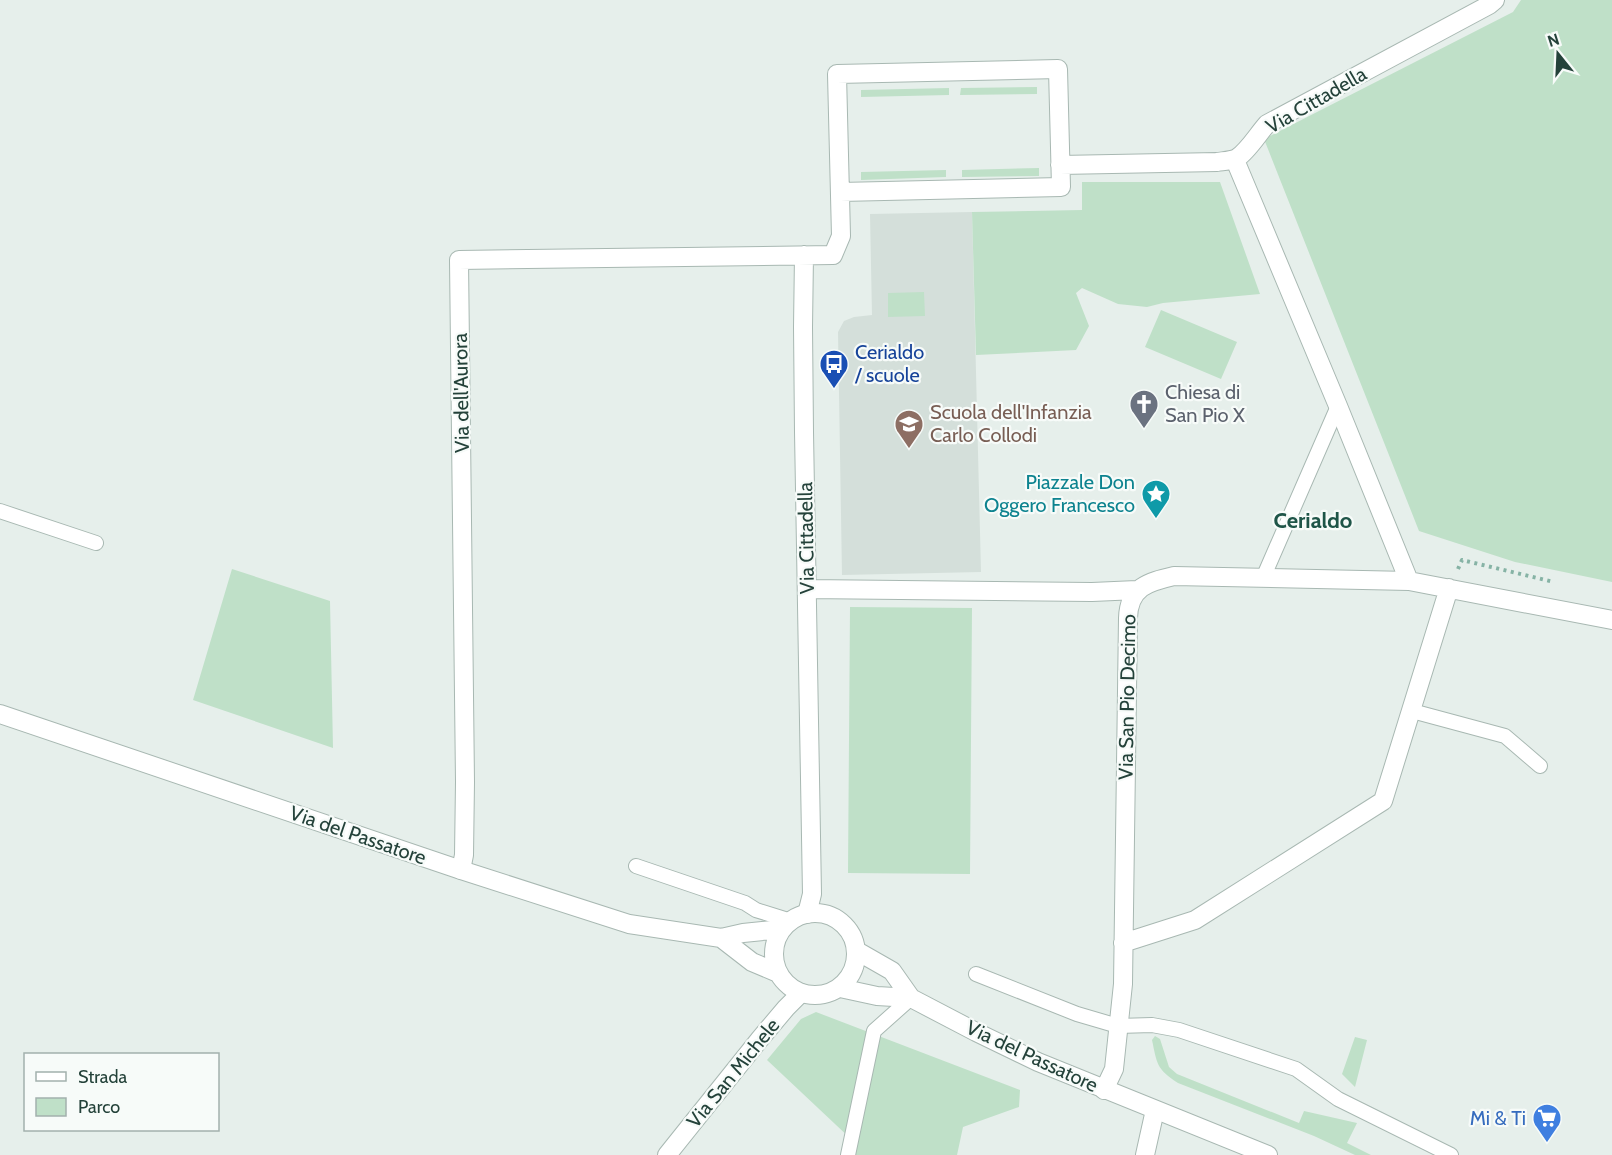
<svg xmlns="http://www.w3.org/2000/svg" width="1612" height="1155" font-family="Cabin,sans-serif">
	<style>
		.built { fill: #d4dfda }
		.green { fill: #bfe0c8 }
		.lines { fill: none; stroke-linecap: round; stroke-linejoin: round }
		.service-casing { stroke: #a8b8b2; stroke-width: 16 }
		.minor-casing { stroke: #a8b8b2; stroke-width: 20 }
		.tertiary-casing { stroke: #a8b8b2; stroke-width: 20 }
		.path { stroke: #86b3a5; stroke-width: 4; stroke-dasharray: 3 4.5; stroke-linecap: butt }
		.service { stroke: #fff; stroke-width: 14 }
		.minor { stroke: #fff; stroke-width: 18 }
		.tertiary { stroke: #fff; stroke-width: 18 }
		.labels { text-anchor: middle; stroke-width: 4.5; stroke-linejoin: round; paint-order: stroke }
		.street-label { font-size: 20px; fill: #24423a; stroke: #f7fbf9 }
		.transit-label { font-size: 20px; fill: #164399; stroke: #f7fbf9; text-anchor: start }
		.worship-label { font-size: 20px; fill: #5b616d; stroke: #f7fbf9; text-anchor: start }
		.education-label { font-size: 20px; fill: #785e54; stroke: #f7fbf9; text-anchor: start }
		.culture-label { font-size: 20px; fill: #0d838f; stroke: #f7fbf9; text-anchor: end }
		.shop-label { font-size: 20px; fill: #366cbe; stroke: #f7fbf9; text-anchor: end }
		.quarter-label { font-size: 22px; font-weight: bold; fill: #1f5548; stroke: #f7fbf9 }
	</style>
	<rect width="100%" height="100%" fill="#e6efeb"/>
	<path class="built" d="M972,212L981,572L842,575L838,332L844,321L854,317L872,315L870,214Z"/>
	<path class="green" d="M1521,0H1612V582L1515,562L1419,531L1264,139L1513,12Z
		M1037,87V94L960,95L961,88Z
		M949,88V95L861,97V90Z
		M1039,168V176L962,177V170Z
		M946,170V177L861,180V172Z
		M1082,182H1220L1260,294L1163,303L1147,307L1118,304L1082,288L1076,293L1089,326L1076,350L976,355L972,212L1082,210Z
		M924,292L925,316L888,317V293Z
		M1161,310L1237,342L1221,379L1145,347Z
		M232,569L330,601L333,748L193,700Z
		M850,607L972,608L970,874L848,873Z
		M816,1012L1020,1090L1019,1107L963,1127L957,1155H850L852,1140L767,1060L801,1019Z
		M1155,1036L1160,1039L1169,1067L1177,1074L1299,1123L1304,1111L1357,1123L1347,1143L1371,1155H1355L1314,1136L1178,1083C1156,1069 1157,1063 1152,1040Z
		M1355,1037L1367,1040L1355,1087L1342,1074Z"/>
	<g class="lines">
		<g class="service-casing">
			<path id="service" d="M0,511L96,543
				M1263,578L1338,406
				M1412,711L1505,736L1540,766
				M636,866L745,903L756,910L791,921
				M976,974L1077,1014L1118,1026L1152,1025L1179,1030L1296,1069L1338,1099L1451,1155
				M848,1155L874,1031L911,998"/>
		</g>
		<g class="minor-casing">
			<path id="minor" d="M1235,160L1338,406L1409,581
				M1060,165L1217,162C1223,161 1231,161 1237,158C1248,151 1258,134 1267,124L1489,5L1495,0
				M804,255L803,327L804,432L812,894L807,914
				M807,589L1092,592L1137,590
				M461,870L464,855L465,782L459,260L833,255L841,236L837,74L1058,69L1061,187L840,192
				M1123,943L1195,920L1383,801L1449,588
				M1104,1090L1114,1069L1123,984L1128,618C1129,587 1148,582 1174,576L1409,581L1612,620
				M667,1155L759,1040L786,1008L801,993
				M1145,1155L1155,1110"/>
		</g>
		<g class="tertiary-casing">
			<path id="tertiary" d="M0,714L461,870L629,924L721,938L743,933L782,929
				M774 954a41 41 0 1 1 82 0a41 41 0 1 1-82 0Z
				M721,938L752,962L778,973
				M857,951L892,971L911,998
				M840,988L877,996L911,998L976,1032L1038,1062L1268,1155"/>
		</g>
		<path class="path" d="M1458,569L1462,560L1554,582"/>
		<use href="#service" class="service"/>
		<use href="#minor" class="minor"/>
		<use href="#tertiary" class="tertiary"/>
	</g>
	<defs>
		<g id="bus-pin" transform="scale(1.5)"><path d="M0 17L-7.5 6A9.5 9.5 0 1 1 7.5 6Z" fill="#1a4fb4" stroke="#f7fbf9"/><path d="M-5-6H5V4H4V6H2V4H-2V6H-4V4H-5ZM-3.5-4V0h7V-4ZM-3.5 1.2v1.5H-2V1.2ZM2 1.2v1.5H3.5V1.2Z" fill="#fff"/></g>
		<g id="church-pin" transform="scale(1.5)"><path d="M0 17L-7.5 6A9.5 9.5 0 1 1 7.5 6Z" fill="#6b7280" stroke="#f7fbf9"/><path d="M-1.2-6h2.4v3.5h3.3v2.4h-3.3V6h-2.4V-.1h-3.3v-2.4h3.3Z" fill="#fff"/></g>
		<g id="school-pin" transform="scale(1.5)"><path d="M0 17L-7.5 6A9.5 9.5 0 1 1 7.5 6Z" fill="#8d6e63" stroke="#f7fbf9"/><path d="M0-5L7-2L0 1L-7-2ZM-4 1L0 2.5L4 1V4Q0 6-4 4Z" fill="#fff"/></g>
		<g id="sight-pin" transform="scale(1.5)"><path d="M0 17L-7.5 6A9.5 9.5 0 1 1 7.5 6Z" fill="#0f9aa8" stroke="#f7fbf9"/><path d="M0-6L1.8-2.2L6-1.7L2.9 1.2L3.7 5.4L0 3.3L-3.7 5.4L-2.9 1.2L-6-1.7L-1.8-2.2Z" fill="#fff"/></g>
		<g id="supermarket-pin" transform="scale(1.5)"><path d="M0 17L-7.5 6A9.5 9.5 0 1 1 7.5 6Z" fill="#3f7fe0" stroke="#f7fbf9"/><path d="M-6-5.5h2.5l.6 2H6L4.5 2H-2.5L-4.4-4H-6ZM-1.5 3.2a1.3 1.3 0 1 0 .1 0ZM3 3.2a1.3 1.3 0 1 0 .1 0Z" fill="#fff"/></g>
	</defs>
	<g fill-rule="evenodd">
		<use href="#bus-pin" x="834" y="364"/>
		<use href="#church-pin" x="1144" y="404"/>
		<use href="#school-pin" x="909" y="424"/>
		<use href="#sight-pin" x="1156" y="494"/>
		<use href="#supermarket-pin" x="1547" y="1118"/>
	</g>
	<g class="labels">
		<g class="street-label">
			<text transform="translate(1316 100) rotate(-30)" y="7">Via Cittadella</text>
			<text transform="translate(461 393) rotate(-91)" y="7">Via dell'Aurora</text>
			<text transform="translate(806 538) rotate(-91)" y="7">Via Cittadella</text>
			<text transform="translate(1127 697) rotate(-89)" y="7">Via San Pio Decimo</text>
			<text transform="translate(358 835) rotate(19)" y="7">Via del Passatore</text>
			<text transform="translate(1032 1056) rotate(25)" y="7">Via del Passatore</text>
			<text transform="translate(733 1073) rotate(-51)" y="7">Via San Michele</text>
		</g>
		<g class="transit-label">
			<text x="855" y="359">Cerialdo<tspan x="855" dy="23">/ scuole</tspan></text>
		</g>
		<g class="worship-label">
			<text x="1165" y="399">Chiesa di<tspan x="1165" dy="23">San Pio X</tspan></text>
		</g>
		<g class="education-label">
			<text x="930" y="419">Scuola dell'Infanzia<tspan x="930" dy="23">Carlo Collodi</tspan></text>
		</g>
		<g class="culture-label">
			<text x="1135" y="489">Piazzale Don<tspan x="1135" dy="23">Oggero Francesco</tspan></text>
		</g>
		<g class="shop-label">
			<text x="1526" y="1125">Mi &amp; Ti</text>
		</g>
		<g class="quarter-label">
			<text x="1313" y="528">Cerialdo</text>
		</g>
	</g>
	<rect x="24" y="1053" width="195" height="78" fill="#f7fbf9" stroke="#a3b1ad" stroke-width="1.5"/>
	<rect x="36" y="1072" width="30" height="9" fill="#ffffff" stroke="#a3b1ad" stroke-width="1.5"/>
	<text x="78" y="1083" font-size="18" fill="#24423a">Strada</text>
	<rect x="36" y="1098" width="30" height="18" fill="#bfe0c8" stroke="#a3b1ad" stroke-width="1.5"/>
	<text x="78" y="1113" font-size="18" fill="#24423a">Parco</text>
	<g transform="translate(1558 54) rotate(342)" stroke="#f7fbf9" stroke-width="4.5" paint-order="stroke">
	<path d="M0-4.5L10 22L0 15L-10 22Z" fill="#24423a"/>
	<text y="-9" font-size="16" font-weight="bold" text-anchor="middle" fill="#24423a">N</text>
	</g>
</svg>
